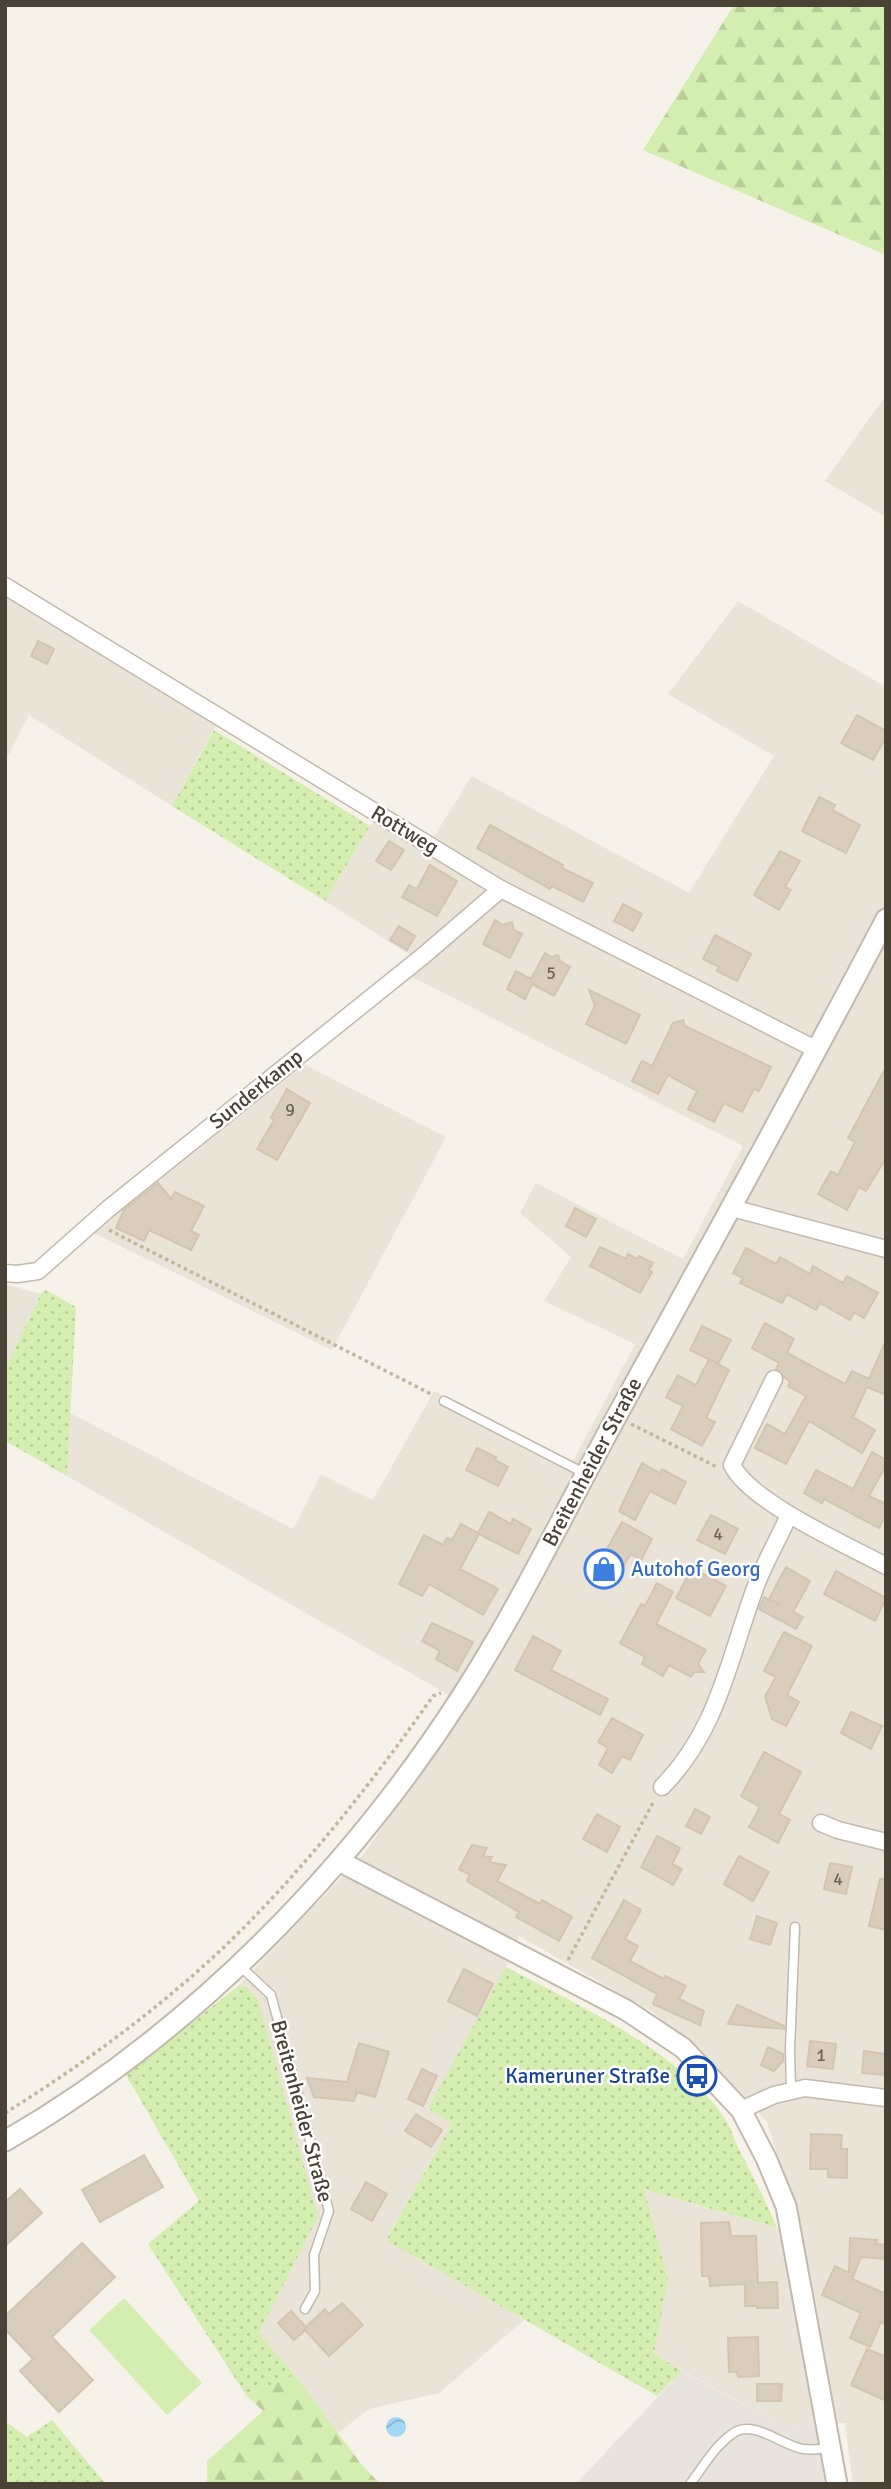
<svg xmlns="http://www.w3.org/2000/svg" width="891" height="2489" font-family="Signika,sans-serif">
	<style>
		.residential { fill: #eae3d7 }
		.industrial { fill: #e9e3de }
		.grass { fill: url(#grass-dots) }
		.forest { fill: url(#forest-firs) }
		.garden { fill: #d4edb0 }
		.water { fill: url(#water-waves) }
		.building { fill: #d9cdbe; stroke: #d4c5b0; stroke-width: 2 }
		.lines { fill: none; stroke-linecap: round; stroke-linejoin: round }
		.service-casing { stroke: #c2b9ab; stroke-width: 11 }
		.minor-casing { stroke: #c2b9ab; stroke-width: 19 }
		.tertiary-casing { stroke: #c2b9ab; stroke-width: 23 }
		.path { stroke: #c5b59b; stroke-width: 3.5; stroke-dasharray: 3.5 3.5; stroke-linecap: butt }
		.service { stroke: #fff; stroke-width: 8 }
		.minor { stroke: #fff; stroke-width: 16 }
		.tertiary { stroke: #fff; stroke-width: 19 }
		.labels { text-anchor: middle; stroke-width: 5; stroke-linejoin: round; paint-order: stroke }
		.number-label { font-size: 18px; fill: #6e6559 }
		.street-label { font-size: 21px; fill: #4b4237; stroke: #fff }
		.shop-label { font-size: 21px; fill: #366cbe; stroke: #fff; text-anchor: start }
		.transit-label { font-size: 21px; fill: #164399; stroke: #fff; text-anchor: end }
	</style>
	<defs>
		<pattern id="grass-dots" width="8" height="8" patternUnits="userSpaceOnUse" patternTransform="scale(1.75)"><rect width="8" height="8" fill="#d4edb0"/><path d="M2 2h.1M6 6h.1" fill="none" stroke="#b8cc98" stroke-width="1.8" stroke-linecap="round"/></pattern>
		<pattern id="forest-firs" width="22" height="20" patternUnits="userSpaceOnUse" patternTransform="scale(1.75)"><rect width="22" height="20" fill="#d4edb0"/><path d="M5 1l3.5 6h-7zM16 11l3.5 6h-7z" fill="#b8cc98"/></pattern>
		<pattern id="water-waves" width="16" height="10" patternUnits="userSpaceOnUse" patternTransform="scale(1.75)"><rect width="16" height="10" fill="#a2d7f6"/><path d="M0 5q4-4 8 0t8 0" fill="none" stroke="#86b0c8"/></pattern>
	</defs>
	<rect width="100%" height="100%" fill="#f6f2ea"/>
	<path class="residential" d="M886,395V517L825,481Z
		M5,593L218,721L172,806L29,715L5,761Z
		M738,601L886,687V2484H853L845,2423L786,2427L654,2355L668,2279L643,2189L776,2228H800L767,2122L738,2091L654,2013L519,1936L498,1985L429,2108L452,2124L386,2239L524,2320L439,2393L369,2409L338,2433L295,2375L259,2333L318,2217L248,1987L238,1986L362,1856L468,1706L67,1476L70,1413L293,1529L321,1474L373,1500L434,1391L573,1461L635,1344L544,1301L571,1257L520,1213L536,1183L683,1259L743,1146L408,975L424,964L325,901L375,818L426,849L472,776L689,893L774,756L668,694Z
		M298,1061L446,1137L332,1350L92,1232L112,1212Z
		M5,1284L41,1294L5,1369Z"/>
	<path class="industrial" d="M682,2371L786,2427L816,2425L825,2484H576Z"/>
	<path class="grass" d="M214,730L370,826L325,901L172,806Z
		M46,1290L76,1307L67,1476L5,1441V1369L41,1294Z
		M506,1967C577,2005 683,2052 727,2122C732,2131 735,2142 740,2151C753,2177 766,2201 777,2228L644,2189L668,2279L654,2354L682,2371L657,2396L386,2240L452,2124L428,2108Z
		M238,1986L247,1987L258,2000L318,2217L259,2333L295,2375L246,2395L148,2244L199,2201L126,2075Z
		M52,2420L106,2484H5V2421L27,2437Z"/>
	<path class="forest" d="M734,5H886V255L643,150Z
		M295,2375L361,2464L380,2484H207V2461L263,2411L246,2395Z"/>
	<path class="garden" d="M124,2298L202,2383L167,2415L89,2330Z"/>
	<path class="water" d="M386 2427a10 10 0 1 1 20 0a10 10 0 1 1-20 0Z"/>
	<path class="building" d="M38,641L54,649L47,664L31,656Z
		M857,715L886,731V737L873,760L841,743Z
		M819,797L835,805L832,810L860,825L846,853L802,831Z
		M490,825L563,865L562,868L593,883L583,902L552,886L550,889L477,848Z
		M389,841L404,850L391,870L376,861Z
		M780,851L800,861L785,887L791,890L779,910L754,895Z
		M430,865L457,881L437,916L402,897L409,885L417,889Z
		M623,904L642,914L633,931L614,921Z
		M495,920L503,925L512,922L514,930L522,934L510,958L483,944Z
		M399,926L415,936L407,950L390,940Z
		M715,935L751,954L737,981L717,971L719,967L703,959Z
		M545,953L552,957L558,955L560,961L570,967L554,996L532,984L525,999L507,989L516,971L531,979Z
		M589,990L640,1015L626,1044L586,1024L595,1006Z
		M683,1020L685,1026L771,1067L759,1091L754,1089L742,1112L724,1103L714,1122L688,1109L697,1091L668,1075L658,1094L632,1081L642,1061L652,1066L673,1023Z
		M886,1067V1158L866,1191L859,1187L847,1210L818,1194L831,1171L838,1175L855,1142L848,1138Z
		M287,1089L310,1103L277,1160L257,1149L274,1120L271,1118Z
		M158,1183L171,1199L175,1192L204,1206L191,1231L199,1235L191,1250L149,1230L144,1241L116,1228L124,1210Z
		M575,1208L596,1219L586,1237L566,1226Z
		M600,1247L626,1259L628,1254L637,1259L639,1256L653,1263L649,1270L652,1272L640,1293L590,1266Z
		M746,1248L776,1264L780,1257L810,1274L813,1266L843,1283L847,1276L878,1293L864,1318L854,1312L850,1320L820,1303L816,1310L787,1294L782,1303L740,1283L743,1278L733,1273Z
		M765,1323L794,1339L787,1353L845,1384L852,1371L869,1379L886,1340V1395L867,1387L853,1417L875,1430L862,1453L809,1421L786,1464L755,1448L767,1424L785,1434L806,1396L788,1386L790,1382L776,1369L779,1363L752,1348Z
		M702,1326L731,1340L718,1364L690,1350Z
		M709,1359L729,1370L706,1418L715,1422L702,1446L671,1429L683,1406L666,1397L678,1375L696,1385Z
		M477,1448L496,1457L495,1460L508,1467L498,1486L466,1470Z
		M872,1452L886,1460V1465L869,1496L886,1504V1515L879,1528L824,1499L822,1503L804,1493L816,1470L853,1489Z
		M642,1463L660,1473L662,1469L686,1482L675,1504L650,1491L635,1520L619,1511Z
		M489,1512L511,1524L513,1519L531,1529L518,1554L479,1534L460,1569L498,1589L483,1615L429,1584L422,1596L399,1584L424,1535L443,1545L447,1538L452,1540L461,1524L478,1533Z
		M711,1515L738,1529L725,1554L697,1540Z
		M622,1522L652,1539L641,1560L631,1554L624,1565L604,1554Z
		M786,1567L810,1581L793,1612L803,1617L796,1629L759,1609L764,1597L781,1605L769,1599Z
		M692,1568L726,1586L710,1616L676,1598Z
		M836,1571L886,1598L875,1621L824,1594Z
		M657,1583L673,1592L656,1624L706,1650L698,1663L704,1672H694L691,1677L669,1665L663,1676L642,1664L645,1657L620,1643L641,1604L645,1606Z
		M432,1623L473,1642L457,1671L436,1659L440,1651L422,1641Z
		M784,1632L812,1646L787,1695L799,1702L786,1726L772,1719L765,1696L776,1677L764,1671Z
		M533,1636L561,1651L551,1670L608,1699L600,1715L515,1670Z
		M851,1712L882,1726L871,1749L841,1733Z
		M612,1718L643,1735L630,1760L622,1756L612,1773L599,1765L608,1748L598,1742Z
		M764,1752L801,1772L779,1814L790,1820L778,1843L749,1827L760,1807L741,1796Z
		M695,1809L710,1817L701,1834L686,1826Z
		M597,1814L620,1827L607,1852L583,1839Z
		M657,1836L680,1848L672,1864L682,1869L673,1885L641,1867Z
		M472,1845L487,1848L483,1856L492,1857L489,1862L506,1865L497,1881L540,1904L542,1900L572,1917L559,1941L516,1917L519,1912L467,1881L470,1875L459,1869Z
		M739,1856L769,1872L753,1901L724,1884Z
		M830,1863L852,1867L846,1894L824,1889Z
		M880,1879H886V1930L869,1926Z
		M624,1900L641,1910L625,1939L638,1946L630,1961L664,1979L665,1976L686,1986L679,1999L704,2011L700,2025L653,2004L657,1994L592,1958Z
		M757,1916L777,1923L770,1945L750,1939Z
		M464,1969L493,1984L477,2016L448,2001Z
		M737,2005L784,2026V2029L728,2024Z
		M810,2041L836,2044L833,2069L807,2066Z
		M359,2043L389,2052L375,2097L357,2092L354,2101L314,2097L307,2078L347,2082Z
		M768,2047L783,2054V2061L774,2071L761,2065Z
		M864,2051L886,2054V2075L862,2073Z
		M422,2069L437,2076L423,2106L408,2099Z
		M416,2114L442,2130L431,2147L405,2131Z
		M811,2134L842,2135L841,2149H847V2178L828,2177V2169H810Z
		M144,2155L163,2187L100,2222L82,2190Z
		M366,2182L387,2194L372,2221L351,2209Z
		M20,2189L42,2213L5,2246V2202Z
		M729,2222L731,2236H756L758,2283L777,2282L778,2308H757V2306H745V2284L710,2286L709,2276H702L701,2223Z
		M850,2238L877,2240L876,2244L886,2245V2259L861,2257L852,2279L886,2294V2324L881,2322L870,2347L850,2338L861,2313L822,2295L835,2266L849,2273Z
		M82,2243L115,2277L52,2337L93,2380L59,2412L20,2371L33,2359L5,2329V2316Z
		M342,2303L363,2325L329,2356L305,2330L294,2340L278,2323L291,2311L306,2327L325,2309L329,2314Z
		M758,2337L759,2376L738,2377L737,2372H729L728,2338Z
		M867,2349L886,2357V2401L851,2385Z
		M757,2384H782L781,2401H757Z"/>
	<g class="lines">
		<g class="service-casing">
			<path id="service" d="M444,1401L584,1473
				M239,1965L271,1995L329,2211L314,2255L315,2291L305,2309
				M791,2091L790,2049L795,1927
				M690,2484C703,2467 715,2446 732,2434C753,2418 780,2445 803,2449C812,2450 822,2449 830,2448"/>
		</g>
		<g class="minor-casing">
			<path id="minor" d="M5,586L501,889L817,1050
				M732,1208L886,1249
				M5,1273L17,1274L38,1271L108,1209L423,956L501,889
				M774,1379L732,1465C750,1502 847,1545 886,1566
				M662,1787C720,1728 729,1656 757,1583C766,1560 779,1538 789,1515
				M821,1823L838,1830L886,1842
				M741,2110L774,2095L805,2088L886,2098"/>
		</g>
		<g class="tertiary-casing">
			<path id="tertiary" d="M339,1861L626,2010L683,2048L741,2110L766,2158L786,2206L837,2484
				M5,2141C189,2035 349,1872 463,1694C521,1604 567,1506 619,1412C709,1248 799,1085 886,919"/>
		</g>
		<path class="path" d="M109,1230L433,1395
			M631,1424L717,1467
			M568,1960L654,1801
			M5,2113C82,2065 156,2011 222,1949C299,1876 372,1783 433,1696L441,1693"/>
		<use href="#service" class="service"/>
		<use href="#minor" class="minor"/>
		<use href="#tertiary" class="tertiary"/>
	</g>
	<defs>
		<g id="shop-ring" transform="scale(2.0125)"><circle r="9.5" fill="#fff" stroke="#3f7fe0" stroke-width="1.5"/><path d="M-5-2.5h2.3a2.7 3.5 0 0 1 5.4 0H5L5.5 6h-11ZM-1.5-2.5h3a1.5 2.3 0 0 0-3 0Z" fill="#3f7fe0"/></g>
		<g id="bus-ring" transform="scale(2.0125)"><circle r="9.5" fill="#fff" stroke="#1a4fb4" stroke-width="1.5"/><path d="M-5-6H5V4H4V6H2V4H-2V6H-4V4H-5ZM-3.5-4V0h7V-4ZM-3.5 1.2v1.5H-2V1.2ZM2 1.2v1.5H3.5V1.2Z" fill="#1a4fb4"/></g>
	</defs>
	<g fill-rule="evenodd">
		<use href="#shop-ring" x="604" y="1569"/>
		<use href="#bus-ring" x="697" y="2076"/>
	</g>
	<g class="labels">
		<g class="number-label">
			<text x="551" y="979">5</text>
			<text x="290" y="1116">9</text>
			<text x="718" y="1540">4</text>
			<text x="838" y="1885">4</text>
			<text x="821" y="2061">1</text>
		</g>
		<g class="street-label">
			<text transform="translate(405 830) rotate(31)" y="7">Rottweg</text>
			<text transform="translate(256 1089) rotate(-39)" y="7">Sunderkamp</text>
			<text transform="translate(592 1462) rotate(-62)" y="7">Breitenheider Straße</text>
			<text transform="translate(302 2111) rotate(75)" y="7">Breitenheider Straße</text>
		</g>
		<g class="shop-label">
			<text x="631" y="1576">Autohof Georg</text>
		</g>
		<g class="transit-label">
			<text x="670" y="2083">Kameruner Straße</text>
		</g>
	</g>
	<rect width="891" height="2489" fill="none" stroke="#4b4237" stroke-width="14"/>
</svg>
